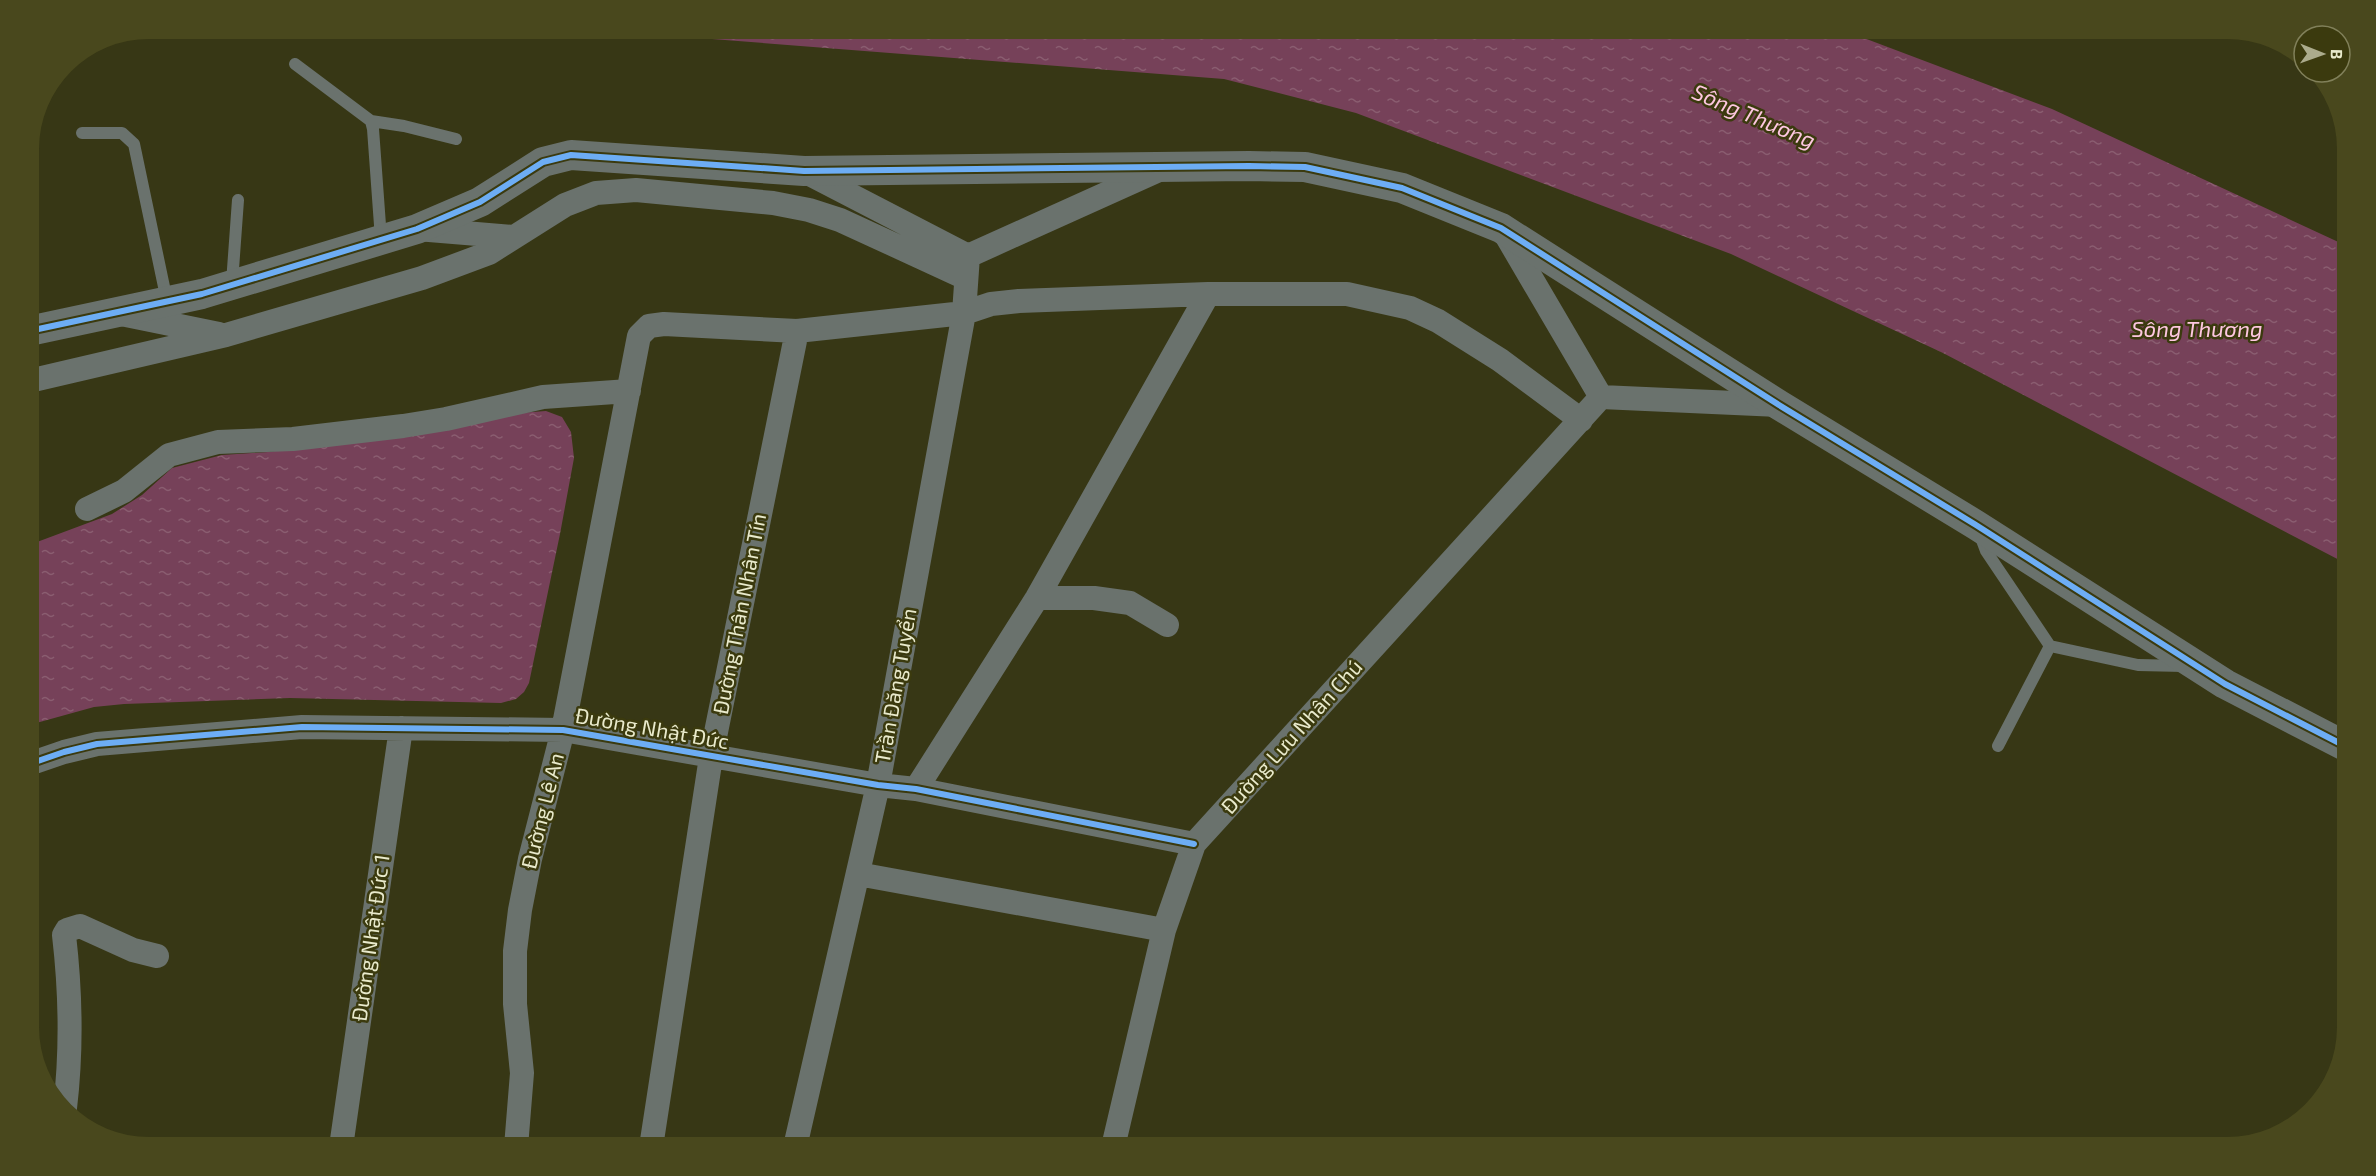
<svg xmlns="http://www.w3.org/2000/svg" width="2376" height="1176" font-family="'Exo 2',sans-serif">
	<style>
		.water { fill: url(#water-ripples) }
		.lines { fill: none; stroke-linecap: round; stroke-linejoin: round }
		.service { stroke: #6a726d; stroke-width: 12 }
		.minor { stroke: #6a726d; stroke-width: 24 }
		.tertiary { stroke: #6a726d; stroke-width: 30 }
		.cycleway-casing { stroke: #3b3a0e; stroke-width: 10 }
		.cycleway { stroke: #6dadf4; stroke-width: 6 }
		.labels { text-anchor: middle; stroke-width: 5; stroke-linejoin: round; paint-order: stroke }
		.street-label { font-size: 21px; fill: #e9eacc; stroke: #3b3a0e }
		.water-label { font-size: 22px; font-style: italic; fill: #fec7e1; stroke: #3b3a0e }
	</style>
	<defs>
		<pattern id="water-ripples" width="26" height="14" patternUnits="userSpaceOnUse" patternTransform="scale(1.5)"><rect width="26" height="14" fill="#764159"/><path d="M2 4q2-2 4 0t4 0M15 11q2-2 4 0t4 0" fill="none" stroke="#8a5d70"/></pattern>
	</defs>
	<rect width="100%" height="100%" fill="#373715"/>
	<path class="water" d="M149,28H329V29L269,36L104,37Z
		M474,29H1840L2052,109L2347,246V564L1943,353L1731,254L1356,113L1224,79L686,37Z
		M546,411L562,417L571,432L574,458L560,534L529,683L524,692L516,699L501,703L290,698L124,704L94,707L29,725V545L112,514L142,495L172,468L195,462L222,455L268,452L348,441L503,414Z"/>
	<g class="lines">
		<path class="service" d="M295,64L371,121L373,129L381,239
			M371,121L404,126L456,139
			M82,133H122L134,144L167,301
			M232,283L238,200
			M1980,535L1986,551L2050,646L1998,746
			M2050,646L2138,665L2184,666"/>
		<path class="minor" d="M804,171L968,256L1161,169
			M417,229L514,237
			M1503,230L1601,397L1779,405
			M121,314L219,334
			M29,381L226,335L422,278L489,253L565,205L596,193L636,190L773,203L809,210L840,220L966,278
			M87,509L124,491L169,455L218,442L293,439L403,426L446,419L543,397L629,391
			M1037,598H1094L1130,603L1167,625
			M29,764L64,752L97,744L302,727L563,730L878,785L916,789L1194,844
			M916,789L1037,598L1208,294
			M858,874L1164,930
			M65,1108C72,1049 71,995 64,935L67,930L80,926L133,950L157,956
			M341,1147L401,728
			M516,1147L522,1073L515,1004V951L520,910L530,859L563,730L639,336L649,326L664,324L797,331L964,313L991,304L1019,301L1208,294H1347L1410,308L1438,321L1500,360L1581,420
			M651,1147L711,757L797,331
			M795,1147L878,785L964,313L968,256
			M1113,1147L1164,930L1194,844L1601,397"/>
		<path class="tertiary" d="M29,331L202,294L417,229L480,202L543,162L571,155L804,171L1249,166L1305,167L1402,188L1501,228L1779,405L1976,525L2225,684L2347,747"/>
		<g class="cycleway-casing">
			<path id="cycleway" d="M29,331L202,294L417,229L480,202L543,162L571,155L804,171L1249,166L1305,167L1402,188L1501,228L1779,405L1976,525L2225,684L2347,747
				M29,764L64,752L97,744L302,727L563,730L878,785L916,789L1194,844"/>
		</g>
		<use href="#cycleway" class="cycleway"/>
	</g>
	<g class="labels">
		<g class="street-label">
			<text transform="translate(740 614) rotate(-79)" y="7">Đường Thân Nhân Tín</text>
			<text transform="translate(896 686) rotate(-80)" y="7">Trần Đăng Tuyển</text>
			<text transform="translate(652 729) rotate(10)" y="7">Đường Nhật Đức</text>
			<text transform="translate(1292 737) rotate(-48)" y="7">Đường Lưu Nhân Chú</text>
			<text transform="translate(543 811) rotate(-76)" y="7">Đường Lê An</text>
			<text transform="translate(371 938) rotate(-82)" y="7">Đường Nhật Đức 1</text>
		</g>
		<g class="water-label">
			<text transform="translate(1754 116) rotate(23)" y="8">Sông Thương</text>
			<text x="2197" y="337">Sông Thương</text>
		</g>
	</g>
	<path d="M0 0H2376V1176H0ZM149 39H2227A110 110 0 0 1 2337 149V1027A110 110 0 0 1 2227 1137H149A110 110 0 0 1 39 1027V149A110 110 0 0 1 149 39Z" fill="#49481d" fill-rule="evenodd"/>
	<g transform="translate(2322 54) rotate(91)"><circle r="28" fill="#3b3a0e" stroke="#81805a" stroke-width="1.5"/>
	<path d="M0-4.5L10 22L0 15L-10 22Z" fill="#abab8c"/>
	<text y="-9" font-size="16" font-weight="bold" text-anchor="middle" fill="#e9eacc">B</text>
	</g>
</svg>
